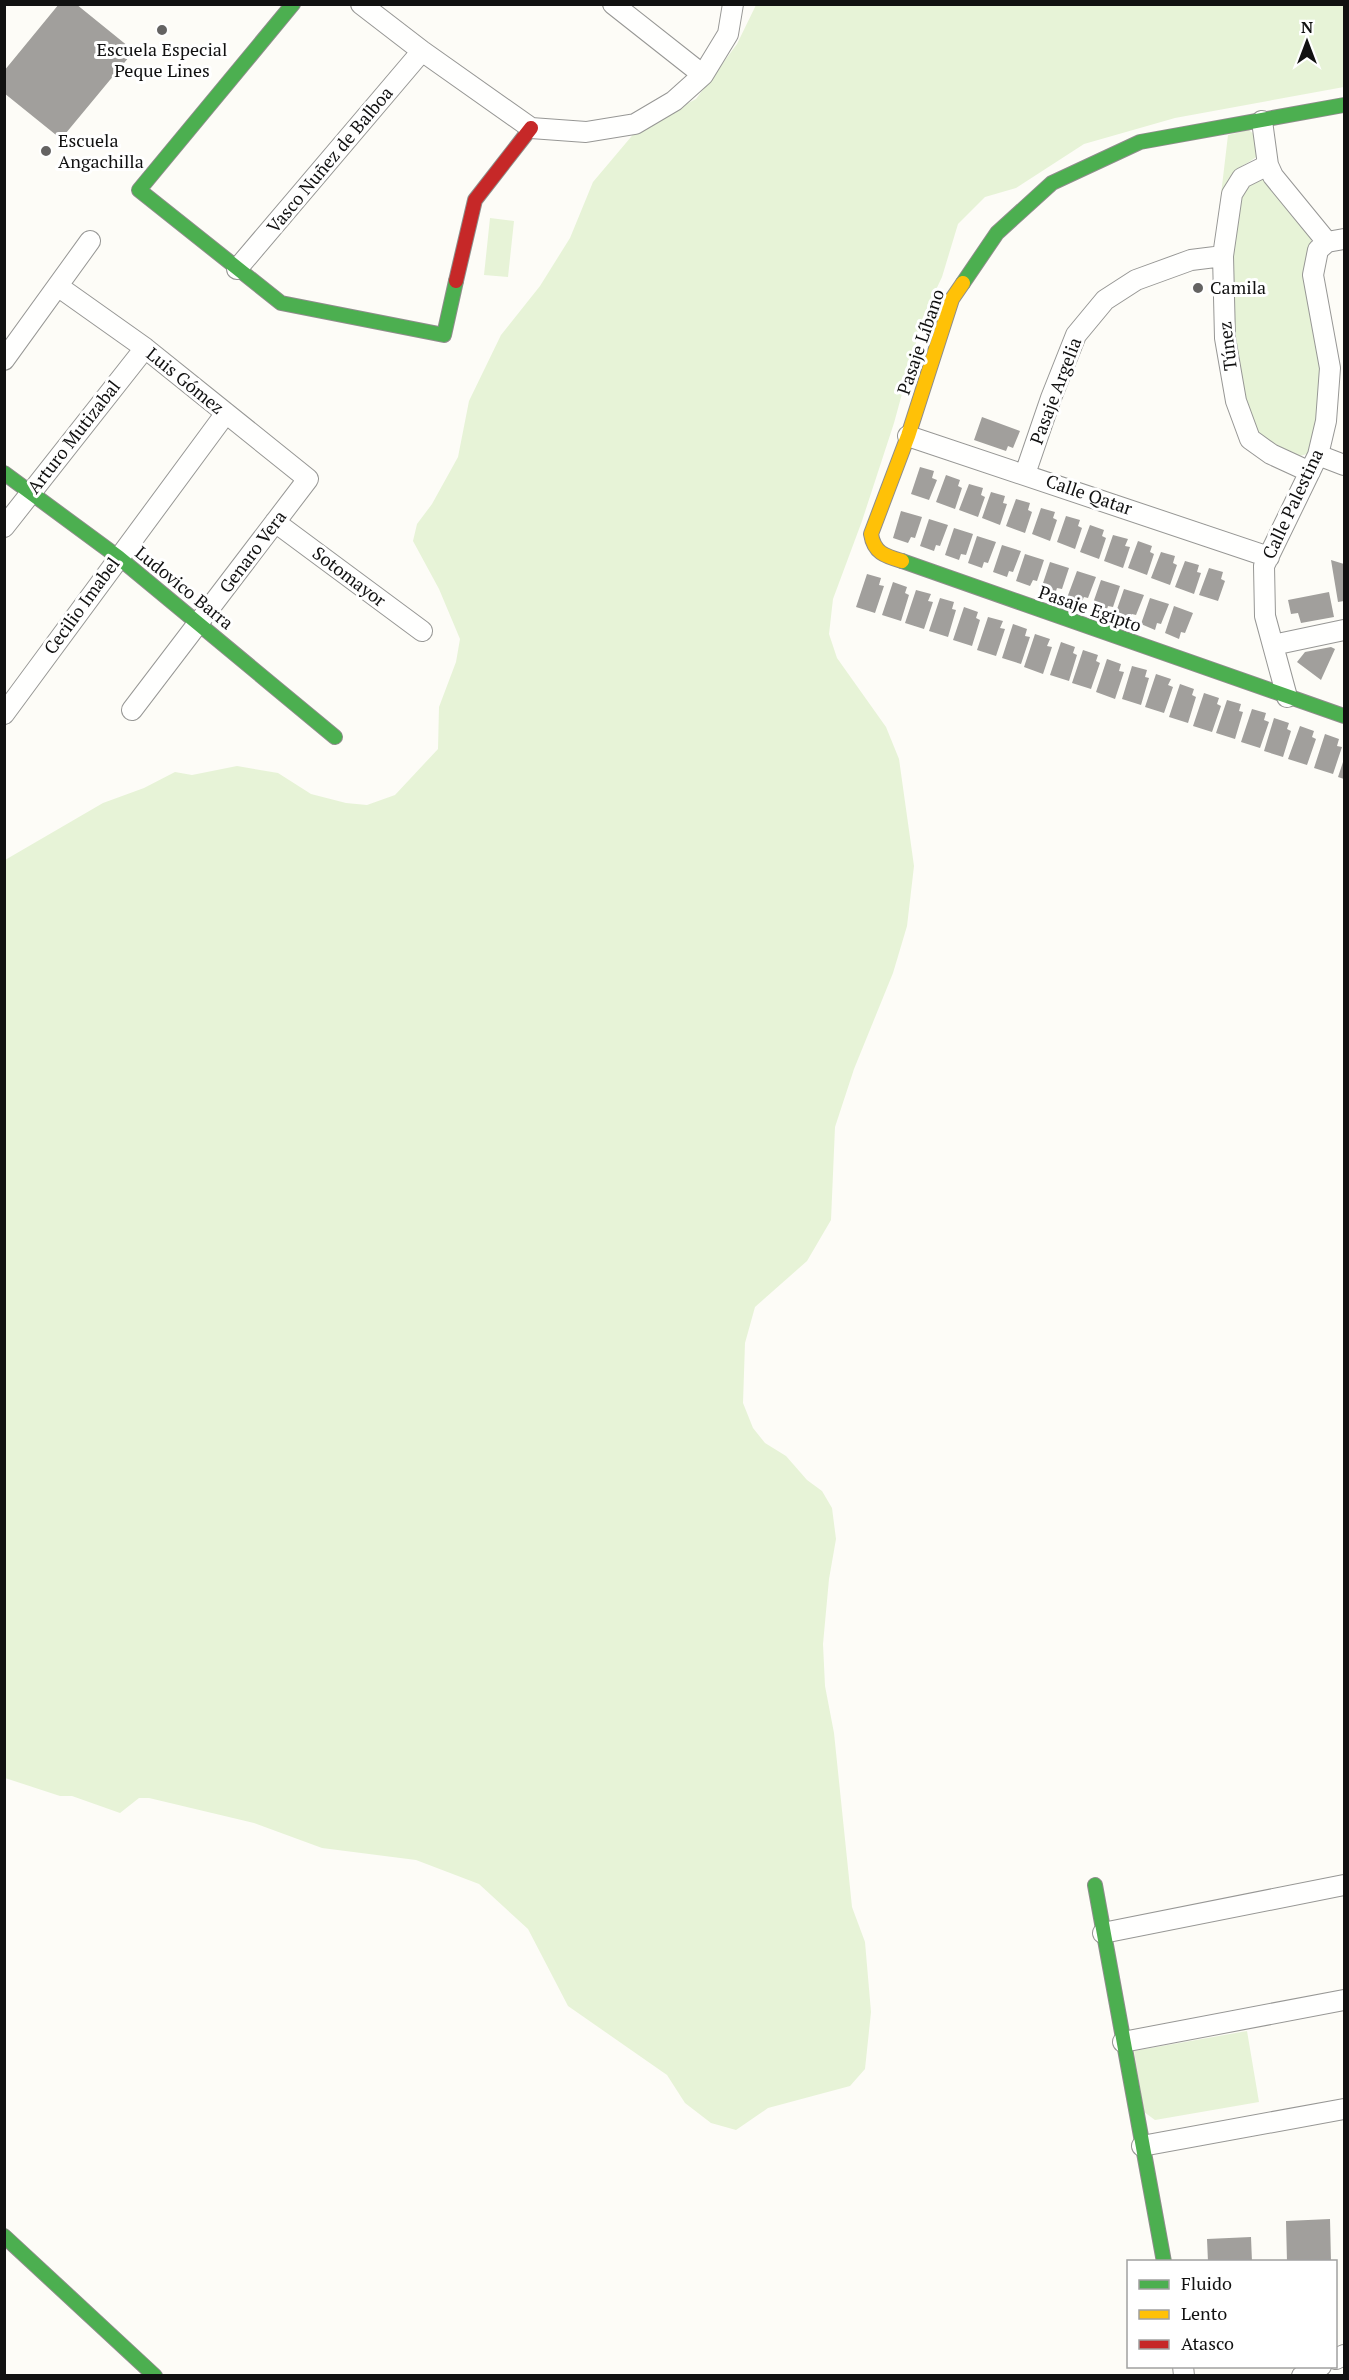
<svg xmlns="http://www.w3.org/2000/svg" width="1349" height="2380" font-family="'PT Serif',serif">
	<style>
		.green { fill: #e7f3d7 }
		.building { fill: #a19f9c }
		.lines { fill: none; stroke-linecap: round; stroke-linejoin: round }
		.street-casing { stroke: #979795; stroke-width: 22 }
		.fast-casing { stroke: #8e8d8b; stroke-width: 16 }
		.slow-casing { stroke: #8e8d8b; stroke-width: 16 }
		.jam-casing { stroke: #8e8d8b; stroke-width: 16 }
		.street { stroke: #fffffe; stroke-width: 20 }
		.fast { stroke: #4caf50; stroke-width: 14 }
		.slow { stroke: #ffc107; stroke-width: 14 }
		.jam { stroke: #c62828; stroke-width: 14 }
		.poi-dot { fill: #646362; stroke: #fff; stroke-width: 2 }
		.labels { text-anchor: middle; stroke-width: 6; stroke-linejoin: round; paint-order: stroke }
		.poi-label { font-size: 18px; fill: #111; stroke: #fff; text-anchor: start }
		.street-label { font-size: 18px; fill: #111; stroke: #fff }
	</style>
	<rect width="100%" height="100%" fill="#fdfcf7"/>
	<path class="green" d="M756,5H1344V87L1175,118L1084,144L1016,188L985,197L958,224L942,277L923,317L894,423L862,521L833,599L829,634L837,658L886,727L899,759L914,866L907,926L893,973L854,1069L835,1127L831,1220L807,1261L755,1307L745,1343L743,1403L753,1428L765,1443L786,1456L807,1480L822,1491L832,1508L836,1539L829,1579L823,1644L825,1686L834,1733L852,1907L865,1942L871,2012L865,2069L850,2086L768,2108L736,2130L711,2123L685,2103L667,2075L568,2006L528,1929L479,1884L416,1860L322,1848L254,1823L149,1798H139L120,1813L72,1796H60L5,1778V860L103,803L144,788L175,772L192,775L237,766L278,773L311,794L346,803L367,805L395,795L438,749L439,707L456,662L460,639L439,589L413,541L417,524L432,504L458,457L469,401L501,335L540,286L570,238L593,182L636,131L696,99L737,44Z
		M1249,130L1258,138L1260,153C1254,161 1244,163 1237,170C1226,181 1225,204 1221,219L1218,220L1228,135Z
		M1258,175L1268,178L1311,235V250L1306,276L1320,371V399L1311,453L1292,458L1261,443L1249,421L1236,354L1230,293L1239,193Z
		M490,218L514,221L508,277L484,275Z
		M1247,2031L1259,2102L1155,2120L1144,2112L1134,2051Z"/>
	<path class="building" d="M59,4H76L134,51L61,139L4,93V71Z
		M982,417L1020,431L1013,448L1008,446L1006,451L974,440Z
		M920,467L934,471L932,478L937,480L929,500L911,494Z
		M946,475L960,480L958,486L962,488L955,509L936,502Z
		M969,484L983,488L981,495L985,497L978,517L959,510Z
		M991,492L1005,496L1003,503L1007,504L1000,525L982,518Z
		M1016,499L1030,503L1028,510L1032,512L1025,533L1006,526Z
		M1041,508L1055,512L1053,518L1057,520L1050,541L1032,534Z
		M901,511L922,517L915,538L911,537L908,543L893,538Z
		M1066,516L1080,520L1078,526L1082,528L1075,549L1057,542Z
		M929,519L948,525L940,546L936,545L934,551L920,546Z
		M1090,525L1104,530L1102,536L1106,538L1099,559L1080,552Z
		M954,528L973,534L966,555L961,554L959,560L945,555Z
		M1113,535L1128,539L1125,546L1130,547L1123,568L1104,561Z
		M977,536L996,542L988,563L984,562L982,568L968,563Z
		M1138,541L1152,546L1150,552L1154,554L1147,575L1128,568Z
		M1002,545L1021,551L1013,572L1009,571L1007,577L993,572Z
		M1161,552L1175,556L1173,563L1177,565L1170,585L1151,578Z
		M1025,554L1044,560L1037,581L1033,580L1030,586L1016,581Z
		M1331,560L1344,564V601L1338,602Z
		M1185,561L1199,565L1197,572L1201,573L1194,594L1175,587Z
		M1050,562L1069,568L1062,589L1057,588L1055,594L1041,589Z
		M1209,568L1223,572L1221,579L1225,581L1218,601L1199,595Z
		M1077,571L1096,577L1088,598L1084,597L1081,603L1067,598Z
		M867,574L881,578L879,585L884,586L875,613L856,607Z
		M1101,580L1120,586L1113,607L1108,606L1106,612L1092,606Z
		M893,582L907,587L905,593L909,595L901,621L882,615Z
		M1124,589L1144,595L1136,615L1132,614L1129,621L1115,615Z
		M916,590L931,594L928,601L933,602L924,629L905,623Z
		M1329,592L1334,617L1301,623L1298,613L1291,614L1288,600Z
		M940,598L954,602L952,609L956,610L948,637L929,631Z
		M1150,598L1169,604L1161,624L1157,623L1155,630L1141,624Z
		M1174,606L1193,613L1185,633L1181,632L1179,639L1165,633Z
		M964,607L978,612L976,618L980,620L972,646L953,640Z
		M988,617L1003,621L1000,628L1005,629L996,656L977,650Z
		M1013,624L1027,629L1025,636L1030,637L1021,664L1002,658Z
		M1035,634L1050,639L1047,646L1052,647L1043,674L1024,667Z
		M1061,642L1075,647L1073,653L1077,655L1069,681L1050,675Z
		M1331,647L1335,649L1321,680L1297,662L1305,652Z
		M1083,650L1098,655L1096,661L1100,663L1091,689L1072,683Z
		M1107,659L1121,664L1119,671L1124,672L1115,699L1096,692Z
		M1132,666L1147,670L1145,677L1149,678L1141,705L1122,699Z
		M1156,674L1171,679L1168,685L1173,687L1164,713L1145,707Z
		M1180,684L1194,689L1192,695L1196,697L1188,723L1169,717Z
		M1204,693L1219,698L1217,704L1221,706L1212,732L1193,726Z
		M1227,700L1241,704L1239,711L1243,712L1235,739L1216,733Z
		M1252,709L1266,713L1264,720L1269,722L1260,748L1241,742Z
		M1274,718L1289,723L1287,729L1291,731L1283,757L1264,751Z
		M1300,726L1314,731L1312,737L1316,739L1307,765L1288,759Z
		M1325,734L1339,739L1337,746L1342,747L1333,774L1314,768Z
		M1344,759V779L1338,777Z
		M1330,2219L1331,2262H1287L1286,2221Z
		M1251,2237L1252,2262H1208L1207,2239Z"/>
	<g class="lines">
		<g class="street-casing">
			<path id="street" d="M361,4L422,51L531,128L586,132L635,124L674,101L703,75L728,34L733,4
				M613,4L703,75
				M1262,121L1268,165L1273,176L1327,242
				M1268,165L1242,178L1232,194L1223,256L1225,338L1236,401L1250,439L1271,454L1310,472
				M237,269L422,51
				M59,287L145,348L308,479L132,710
				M4,360L90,241
				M908,436L1269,557
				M1318,455L1344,465
				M1025,474L1051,398L1076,335L1105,300L1136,280L1191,260L1223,256
				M275,522L422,631
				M4,527L145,348
				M1273,645L1344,630
				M1287,697L1265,616L1264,566L1318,455L1326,421L1330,368L1313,275L1318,250L1327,242L1344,239
				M4,714L226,413
				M1103,1933L1344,1885
				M1123,2042L1344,2000
				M1142,2146L1344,2109
				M1336,2359L1344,2355
				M1183,2366L1184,2376
				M1302,2376L1321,2366"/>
		</g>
		<g class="fast-casing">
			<path id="fast" d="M293,4L139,190L281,303L444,335L456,281
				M963,283L997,233L1052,183L1140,142L1344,105
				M4,473L118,557L335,737
				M902,561L1344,716
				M1095,1885L1164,2262
				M4,2236L155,2376"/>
		</g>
		<g class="slow-casing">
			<path id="slow" d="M902,561C885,556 874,553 871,534L908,436L952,299L963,283"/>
		</g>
		<g class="jam-casing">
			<path id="jam" d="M456,281L475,200L531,128"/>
		</g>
		<use href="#street" class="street"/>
		<use href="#fast" class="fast"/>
		<use href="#slow" class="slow"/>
		<use href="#jam" class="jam"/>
	</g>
	<g class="poi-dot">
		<circle cx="162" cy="30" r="6"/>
		<circle cx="46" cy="151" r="6"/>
		<circle cx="1198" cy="288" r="6"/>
	</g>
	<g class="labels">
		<g class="poi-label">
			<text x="162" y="56" text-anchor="middle">Escuela Especial<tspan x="162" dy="21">Peque Lines</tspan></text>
			<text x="58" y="147">Escuela<tspan x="58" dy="21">Angachilla</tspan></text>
			<text x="1210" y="294">Camila</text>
		</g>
		<g class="street-label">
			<text transform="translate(330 160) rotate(-50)" y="6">Vasco Nuñez de Balboa</text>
			<text transform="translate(921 342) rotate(-71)" y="6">Pasaje Líbano</text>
			<text transform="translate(1228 346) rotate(-97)" y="6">Túnez</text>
			<text transform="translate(185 381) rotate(39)" y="6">Luis Gómez</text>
			<text transform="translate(1056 391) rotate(-69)" y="6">Pasaje Argelia</text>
			<text transform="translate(74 437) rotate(-52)" y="6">Arturo Mutizabal</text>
			<text transform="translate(1089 495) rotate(19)" y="6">Calle Qatar</text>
			<text transform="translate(1293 504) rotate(-65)" y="6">Calle Palestina</text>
			<text transform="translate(253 552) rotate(-53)" y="6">Genaro Vera</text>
			<text transform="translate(349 577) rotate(37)" y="6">Sotomayor</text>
			<text transform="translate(184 588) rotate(39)" y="6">Ludovico Barra</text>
			<text transform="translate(82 606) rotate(-54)" y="6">Cecilio Imabel</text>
			<text transform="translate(1090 609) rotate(19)" y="6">Pasaje Egipto</text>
		</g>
	</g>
	<rect width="1349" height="2380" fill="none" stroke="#111111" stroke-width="12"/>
	<rect x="1127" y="2260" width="210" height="108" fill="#ffffff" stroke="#a0a0a0" stroke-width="1.5"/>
	<rect x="1139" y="2280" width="30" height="9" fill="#4caf50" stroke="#a0a0a0" stroke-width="1.5"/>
	<text x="1181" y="2290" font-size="18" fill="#111111">Fluido</text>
	<rect x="1139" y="2310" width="30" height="9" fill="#ffc107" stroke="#a0a0a0" stroke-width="1.5"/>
	<text x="1181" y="2320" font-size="18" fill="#111111">Lento</text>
	<rect x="1139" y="2340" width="30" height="9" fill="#c62828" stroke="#a0a0a0" stroke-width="1.5"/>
	<text x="1181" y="2350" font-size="18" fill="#111111">Atasco</text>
	<g transform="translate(1307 42)" stroke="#ffffff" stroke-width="4.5" paint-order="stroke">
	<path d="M0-4.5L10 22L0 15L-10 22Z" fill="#111111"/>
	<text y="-9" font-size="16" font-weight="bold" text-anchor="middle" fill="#111111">N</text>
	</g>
</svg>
